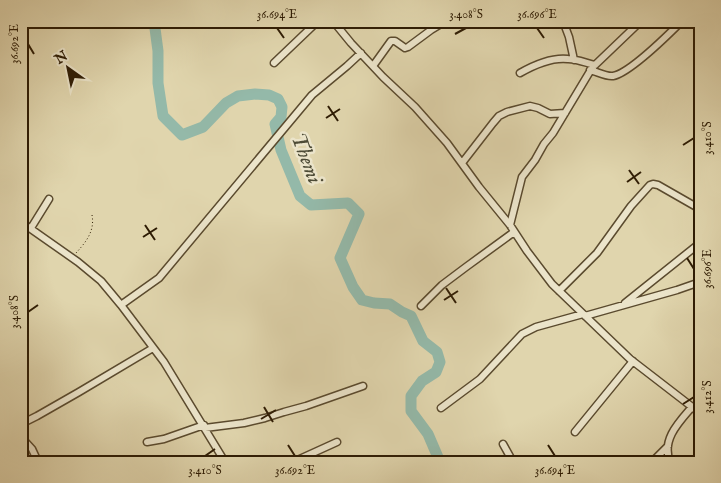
<svg xmlns="http://www.w3.org/2000/svg" width="721" height="483" font-family="'IM FELL English',serif">
	<style>
		.lines { fill: none; stroke-linecap: round; stroke-linejoin: round }
		.stream { stroke: #6b7a67; stroke-width: 2 }
		.river { stroke: #94b9a9; stroke-width: 11 }
		.minor-casing { stroke: #5a4a2e; stroke-width: 9 }
		.path { stroke: #2e1c04; stroke-width: 1; stroke-dasharray: 1 2.5; stroke-linecap: butt }
		.minor { stroke: #ebe4ca; stroke-width: 6 }
		.ticks { fill: none; stroke: #2e1c04; stroke-width: 2 }
		.labels { text-anchor: middle; stroke-width: 5; stroke-linejoin: round; paint-order: stroke }
		.water-label { font-size: 21px; font-style: italic; fill: #4d4b36; stroke: #ebe4ca }
		.neatline { fill: none; stroke: #2e1c04; stroke-width: 2 }
		.ticks-label { font-size: 12px; text-anchor: middle; fill: #2e1c04 }
	</style>
	<rect width="100%" height="100%" fill="#e0d5ad"/>
	<filter id="stains"><feTurbulence type="fractalNoise" baseFrequency=".004" numOctaves="4"/><feColorMatrix values="0 0 0 0 .2 0 0 0 0 .09 0 0 0 0 .02 0 0 0 .5 -.17"/></filter>
	<radialGradient id="worn" r=".72"><stop offset=".6" stop-color="#630" stop-opacity="0"/><stop offset="1" stop-color="#630" stop-opacity=".3"/></radialGradient>
	<g class="lines">
		<path class="stream" d="M700,79L694,101L700,116"/>
		<path class="river" d="M154,21L158,51V83L163,116L182,135L203,127L226,103L238,96L255,94L269,95L278,99L282,107L281,117L275,124L281,150L300,196L311,205L348,203L359,214L340,258L353,287L362,300L374,303L390,304L402,312L411,316L423,341L437,352L440,362L436,372L422,381L411,396V411L428,434L440,462"/>
		<g class="minor-casing">
			<path id="minor" d="M333,21L351,43L383,77L415,107L447,143L479,187L510,225L527,251L552,284L630,359L700,413
				M563,21L569,37L574,60
				M274,63L318,21
				M373,66L391,41H395L405,48L408,47L431,30L446,21
				M590,70C598,72 606,77 613,76C630,73 669,34 682,21
				M520,73C534,65 551,57 568,59C577,59 586,63 595,65
				M462,163L493,123L499,116L507,112L530,106L538,108L550,114L565,113
				M21,222L78,262L101,281L121,305L164,362L225,462
				M510,225L522,177L535,160L544,144L553,133L589,73L595,65L641,21
				M31,228L49,199
				M559,291L597,253L631,206L650,185L653,184L658,185L700,209
				M625,303L700,243
				M121,305L159,278L312,95L347,66L361,53
				M421,306L442,285L466,267L514,232
				M585,316L677,290L700,282
				M441,408L480,379L522,334L536,327L583,314
				M21,424L37,416L79,392L153,348
				M205,428L244,423L265,418L284,412L306,406L363,386
				M575,432L633,361
				M21,437L32,449L38,462
				M147,442L164,439L204,425
				M503,444L513,462
				M293,462L337,442
				M652,462L668,446
				M670,462C661,440 679,422 692,407"/>
		</g>
		<path class="path" d="M76,253C86,242 95,231 92,215"/>
		<use href="#minor" class="minor"/>
	</g>
	<path class="ticks" d="M277,28L284,38M537,28L544,38M455,34L466,28M28,44L34,54M328,106L338,121M326,118L340,109M683,145L694,138M629,170L639,184M627,182L641,172M145,225L155,240M143,237L157,228M687,258L694,269M446,288L456,303M444,300L458,291M28,312L38,305M683,404L694,397M264,407L273,422M261,419L276,410M288,445L295,456M548,445L555,456M205,456L215,449"/>
	<g class="labels">
		<g class="water-label">
			<text transform="translate(307 158) rotate(69)" y="7">Themi</text>
		</g>
	</g>
	<rect width="721" height="483" fill="none" stroke="#e0d5ad" stroke-width="55"/>
	<g transform="translate(68 68) rotate(327)" stroke="#ebe4ca" stroke-width="4" paint-order="stroke">
	<path d="M0-4L9 19L0 12L-9 19Z" fill="#2e1c04"/>
	<text y="-8" font-size="14" font-weight="bold" text-anchor="middle" fill="#2e1c04">N</text>
	</g>
	<rect x="28" y="28" width="666" height="428" class="neatline"/>
	<g class="ticks-label">
		<text x="277" y="18">36.694°E</text>
		<text x="466" y="18">3.408°S</text>
		<text x="537" y="18">36.696°E</text>
		<text transform="translate(14 44) rotate(-90)" y="4">36.692°E</text>
		<text transform="translate(707 138) rotate(-90)" y="4">3.410°S</text>
		<text transform="translate(707 269) rotate(-90)" y="4">36.696°E</text>
		<text transform="translate(14 312) rotate(-90)" y="4">3.408°S</text>
		<text transform="translate(707 397) rotate(-90)" y="4">3.412°S</text>
		<text x="205" y="474">3.410°S</text>
		<text x="295" y="474">36.692°E</text>
		<text x="555" y="474">36.694°E</text>
	</g>
	<rect width="100%" height="100%" filter="url(#stains)"/>
	<rect width="100%" height="100%" fill="url(#worn)"/>
</svg>
